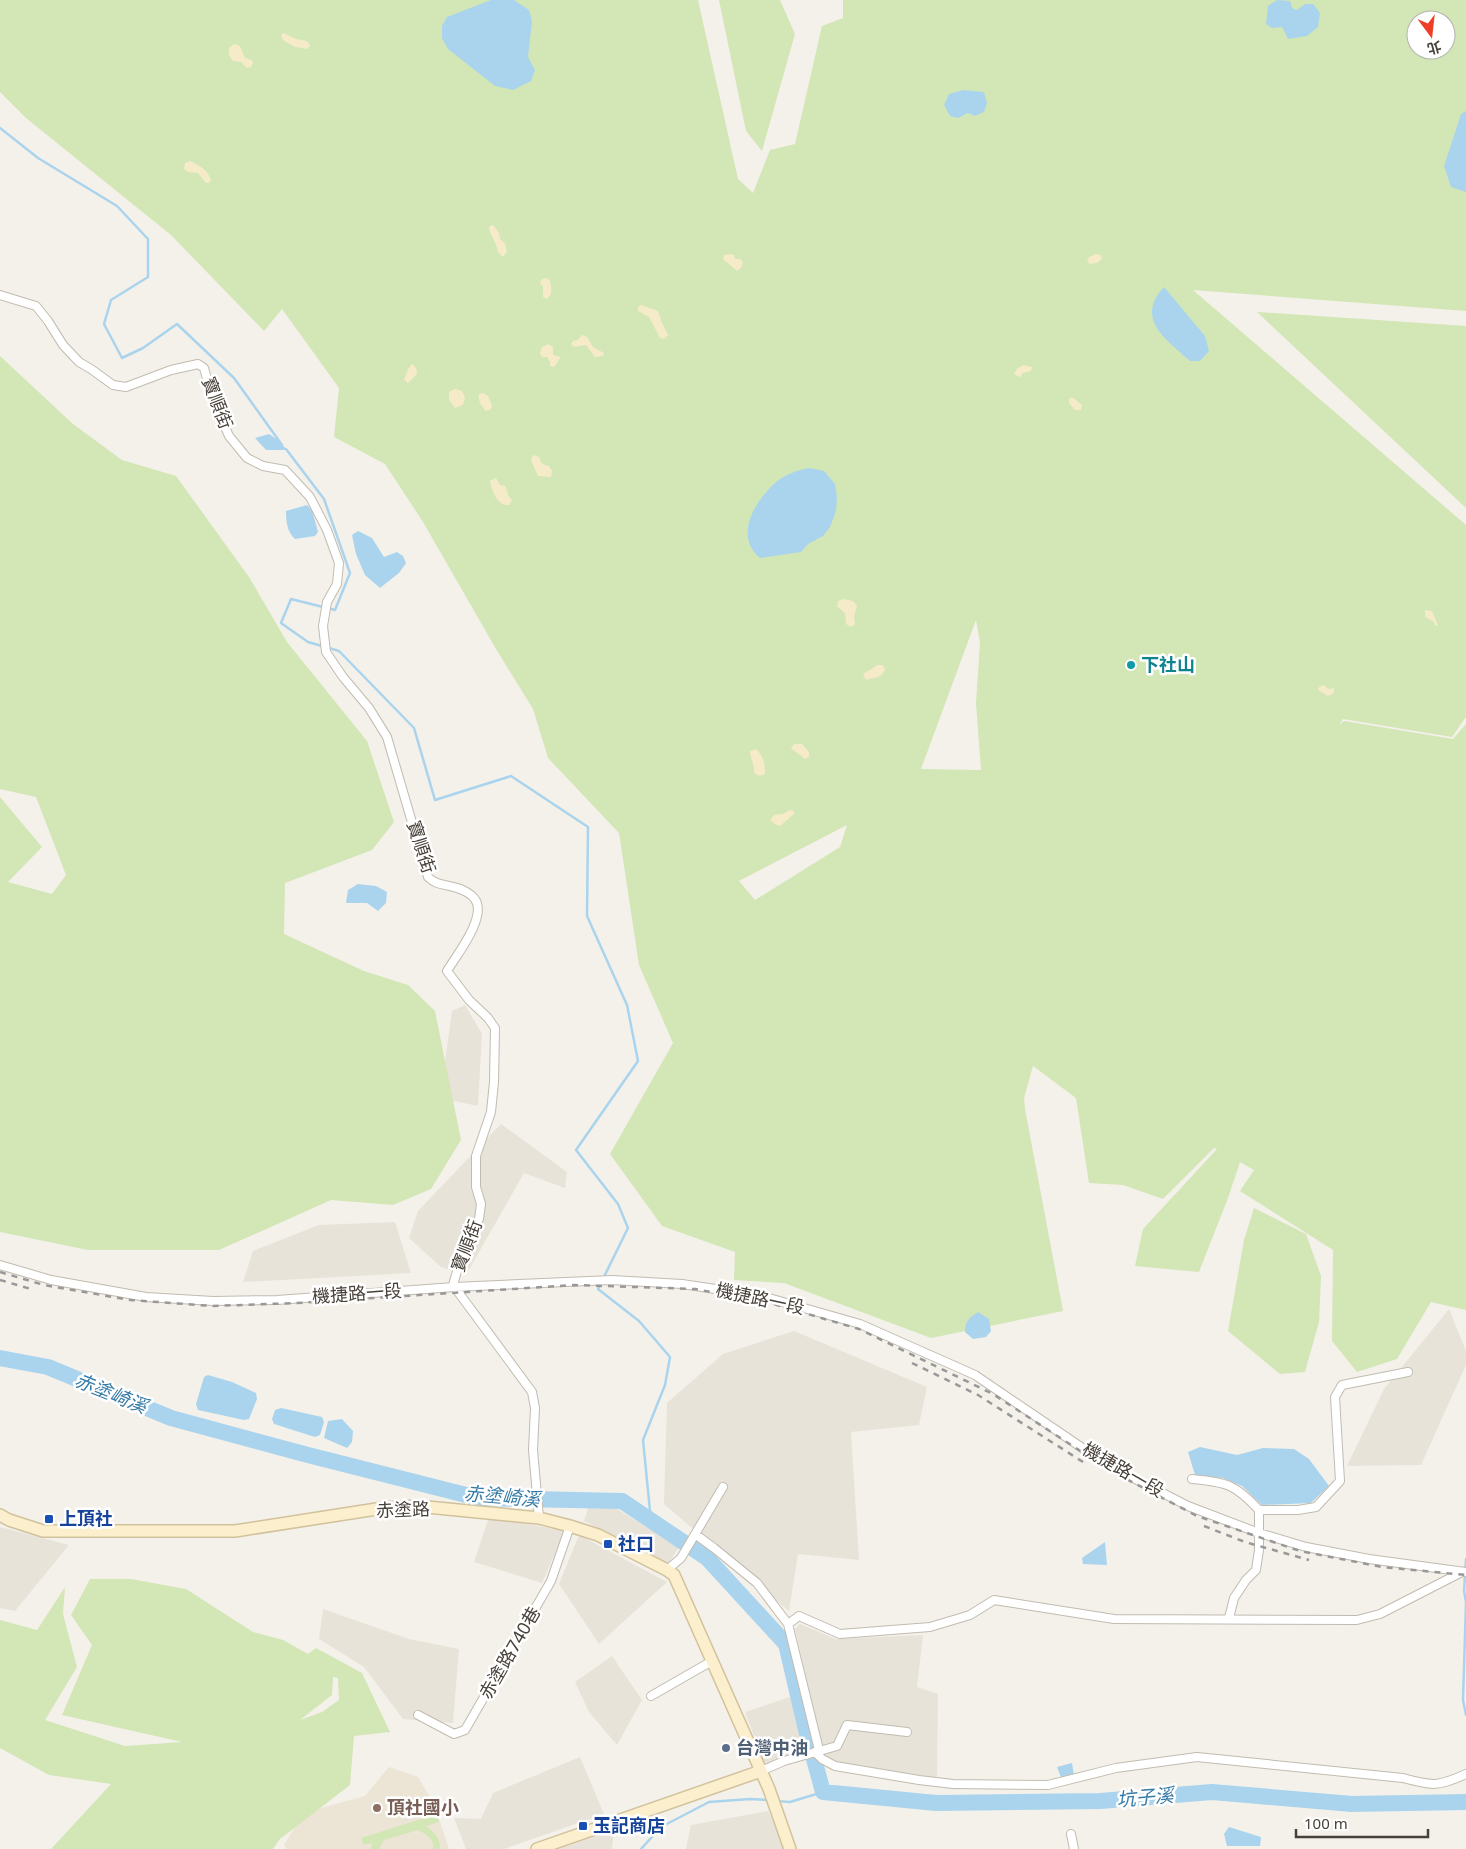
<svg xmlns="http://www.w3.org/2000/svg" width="1466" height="1849" font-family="'Noto Sans','Noto Sans TC',sans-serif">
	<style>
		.residential { fill: #e8e3d9 }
		.education { fill: #ece5d5 }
		.green { fill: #d2e6b6; fill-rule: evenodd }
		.sand { fill: #f6ebc9 }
		.water { fill: #aad4ed }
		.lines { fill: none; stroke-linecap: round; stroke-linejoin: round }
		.stream { stroke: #aad4ed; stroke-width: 2.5 }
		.river { stroke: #aad4ed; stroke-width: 16 }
		.street-casing { stroke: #c2bbb0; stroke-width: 10 }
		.secondary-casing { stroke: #d1c29c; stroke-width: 14 }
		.street { stroke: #fff; stroke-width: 8 }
		.secondary { stroke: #fcefcd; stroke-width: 11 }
		.rail { stroke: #989898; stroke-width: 2.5; stroke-dasharray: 6 6; stroke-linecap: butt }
		.culture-dot { fill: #0f9aa8; stroke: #fff; stroke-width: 2 }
		.transit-dot { fill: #1a4fb4; stroke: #fff; stroke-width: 2 }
		.service-dot { fill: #5c6f8a; stroke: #fff; stroke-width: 2 }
		.education-dot { fill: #8d6e63; stroke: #fff; stroke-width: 2 }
		.labels { text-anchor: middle; stroke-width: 5; stroke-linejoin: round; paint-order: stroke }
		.street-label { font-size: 18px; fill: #484139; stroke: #fff }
		.culture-label { font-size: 18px; font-weight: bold; fill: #0d838f; stroke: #fff; text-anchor: start }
		.transit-label { font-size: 18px; font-weight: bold; fill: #164399; stroke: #fff; text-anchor: start }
		.service-label { font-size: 18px; font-weight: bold; fill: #4e5e75; stroke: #fff; text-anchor: start }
		.education-label { font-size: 18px; font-weight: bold; fill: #785e54; stroke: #fff; text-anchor: start }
		.water-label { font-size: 19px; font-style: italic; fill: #347aa7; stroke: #fff }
	</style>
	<rect width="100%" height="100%" fill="#f4f1ea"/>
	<path class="residential" d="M465,1005L482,1034L478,1106L440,1098L452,1011Z
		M501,1124L567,1172L565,1188L524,1173L466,1275L441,1267L409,1238L418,1211Z
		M395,1222L411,1273L243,1282L253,1251L319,1225Z
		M1449,1309L1466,1351V1365L1421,1465L1347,1466L1384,1389Z
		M794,1331L927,1387L919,1425L851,1432L859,1560L798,1554L789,1611L664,1504L667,1403L723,1354Z
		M590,1502L617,1509L679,1547L668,1564L584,1521Z
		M489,1517L565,1531L542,1583L474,1562Z
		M0,1527L69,1545L15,1611L0,1608Z
		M579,1535L667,1582L599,1644L559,1584Z
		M323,1609L409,1639L459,1649L453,1723L403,1719L364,1667L319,1639Z
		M800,1624L836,1639L923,1635L917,1687L938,1694L937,1780L826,1763L795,1629Z
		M612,1656L642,1700L617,1745L589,1712L575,1682Z
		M790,1697L807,1749L764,1763L745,1712Z
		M580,1757L604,1814L504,1849H466L454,1818L481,1819L493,1793Z
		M768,1811L787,1849H686L691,1825Z
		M614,1830L612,1849H559Z"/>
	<path class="education" d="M389,1767L418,1777L434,1804L449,1849H287L284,1845L303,1813L365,1796Z"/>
	<path class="green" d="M0,0H698L738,179L753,193L770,150L795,144L822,26L843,18V0H1466V311L1193,290L1466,525V717L1452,737L1343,719L1339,725L1344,721L1453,739L1466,724V1310L1431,1302L1397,1359L1357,1372L1332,1341L1333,1250L1240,1191L1254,1170L1240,1162L1228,1198L1199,1272L1135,1266L1143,1229L1217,1149L1214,1148L1163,1199L1123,1185L1089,1183L1076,1098L1033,1066L1024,1098L1025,1109L1063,1311L931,1338L784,1283L734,1280L735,1252L662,1226L610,1154L673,1043L639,965L619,833L548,758L533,709L496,649L423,522L385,464L334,437L339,388L282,309L264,331L171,235L26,118L0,92ZM1416,20H1446V50H1416ZM976,620L980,643L976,703L981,770L921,769ZM847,825L840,847L755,900L739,881Z
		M719,0H780L795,34L762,151L746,131Z
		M1257,312L1466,326V508Z
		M0,356L73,424L122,460L176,476L249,577L287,642L367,741L394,822L372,850L285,883L284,934L364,971L408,985L435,1011L461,1140L431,1189L393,1205L331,1200L219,1250H88L0,1232V797L42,847L8,882L52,894L66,875L36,797L0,789Z
		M1254,1208L1306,1234L1321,1276L1319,1322L1305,1372L1280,1374L1228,1331L1244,1240Z
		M90,1579H131L186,1589L253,1632L283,1640L308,1654L316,1648L362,1673L390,1732L354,1736L350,1785L280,1839L273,1849H51L111,1784L49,1775L0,1748V1620L37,1630L65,1587L63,1614L77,1667L45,1720L125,1746L182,1742L62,1715L92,1645L71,1615ZM333,1677L338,1678L339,1700L322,1712L300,1720L332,1695Z
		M437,1814L439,1822L426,1826C435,1833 440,1837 440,1849H433C435,1839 426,1834 418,1830L384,1840L379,1849H371L372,1843L363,1845L361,1838Z"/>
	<path class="sand" d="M284,33L296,39L307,41L310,45L308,49L295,47L283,40L281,35Z
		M234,44L240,46L245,58L252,60L253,63L251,67L247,68L241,62L233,61L229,55V48Z
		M190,161C199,165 208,170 211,180L209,183H206L198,173L188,172L184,169L185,163Z
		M493,225L499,233L500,239L505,243L507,252L503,257L498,252C497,243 490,236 489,227Z
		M730,254L734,255L735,259H740L743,262L741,268L737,271L723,259L724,255Z
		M1096,254L1101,255L1102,259L1097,263L1090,264L1087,261L1089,257Z
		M545,278L549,279C552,286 553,294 547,299L543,297V286L540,284L541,280Z
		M641,305L658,311L662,323L668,335L664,339L660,338L649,317L638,311V307Z
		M582,335L587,337L593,347L604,353L603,356L595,357L586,345L574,347L571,344L573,341L578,340Z
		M548,344L553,347V355L561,357L554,367L550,366V362L547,357H542L540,353L542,347Z
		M412,364L416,368L417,374L408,383L404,380L408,369Z
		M1023,365L1032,367L1031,371L1023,373L1020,377L1017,376L1014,374L1017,369Z
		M455,389L462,391L465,397L463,405L455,408L449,400V392Z
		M483,393L488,396L492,406L490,410L486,411C481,406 478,401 479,394Z
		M1072,397L1082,405L1081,410H1075L1069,403V399Z
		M533,455L539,457L542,464L549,466L552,471L551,477L538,476L531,460Z
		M496,478L500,485L505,486L507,490L508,495L512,500L509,505C497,506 492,491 490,481Z
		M844,599L853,601L857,606L854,616L855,624L851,627L846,624L845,613L837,606L838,601Z
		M1425,610L1432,611L1438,625L1436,626L1433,621L1425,617Z
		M878,665H883L885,670C881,679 874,677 866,680L863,674Z
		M1324,685L1328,689L1334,688V693L1328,696L1318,690L1319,687Z
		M794,744H802L809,752V757L805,759L791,748Z
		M756,749C763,756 766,764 765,774L760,776L754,773C755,764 750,759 750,751Z
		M790,810L794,811V814L780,826L775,824L770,820L774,815L783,814Z"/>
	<path class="water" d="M491,0H514L529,10L532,21L528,57L535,70L531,81L513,90L495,86L448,49L442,38V26L447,17Z
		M1277,0L1290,1L1292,8L1297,10L1305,4H1313L1320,13L1318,27L1307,36L1288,39L1282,27L1272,28L1266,24L1268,6Z
		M963,90L984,92L987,103L984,112L975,116L968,113L958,118L950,116L944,105L949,94Z
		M1466,111V192L1451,187L1444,166L1461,114Z
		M1164,287L1205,336L1209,351L1200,361H1190C1167,340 1134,319 1164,287Z
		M269,434L278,440L287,450H266L255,438Z
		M809,468L824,471L835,484L837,497L836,511L830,527L823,536L808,544L801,552L760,558C734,536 754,503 774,484C783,475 798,470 809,468Z
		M307,505L312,510L318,532L315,536L295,539C287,532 286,521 286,511Z
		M358,531L372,538L384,557L397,552L403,556L406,563L399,573L380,588L365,575L356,554L352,535Z
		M358,884L376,886L387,892L386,903L378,911L367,903H346L348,890Z
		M978,1312L989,1319L991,1331L986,1337L973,1339L965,1332C965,1321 969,1318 978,1312Z
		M208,1375L232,1382L256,1393L257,1399L249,1419L244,1420L198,1410L196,1404L204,1377Z
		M281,1408L322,1417L324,1422L320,1435L315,1437L274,1424L272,1419L275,1410Z
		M342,1419L353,1431L352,1442L347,1448L324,1438L328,1421Z
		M1200,1447L1237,1455L1263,1448L1294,1449L1309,1459L1329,1486L1311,1503L1262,1505L1242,1486L1223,1478L1195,1475L1188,1452Z
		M1105,1542L1107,1565L1083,1564L1082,1558Z
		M1072,1763L1074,1775L1062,1780L1057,1767Z
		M1229,1827L1261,1837L1260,1846H1227L1224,1834Z"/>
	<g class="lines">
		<path class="stream" d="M0,128L38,158L117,206L148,239V277L111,300L104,324L122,358L143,348L177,324L234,378L282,445
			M286,449L324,499L350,573L335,610L291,599L281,623L308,642L339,651L414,728L435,800L511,776L588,827L587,916L627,1005L638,1061L576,1150L618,1204L628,1228L598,1289L639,1321L670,1357L665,1385L643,1440L651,1521
			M1466,1559L1464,1591L1466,1602L1463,1700L1466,1715
			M776,1801L790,1802L823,1792
			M641,1849L661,1827L709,1802L750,1799L768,1800"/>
		<path class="river" d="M0,1358L48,1367L171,1418L308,1455L478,1498L622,1501L707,1558L786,1644L806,1730L823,1792L936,1803L1100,1801L1212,1792L1352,1804L1466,1802"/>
		<g class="street-casing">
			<path id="street" d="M0,295L36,306L48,321L63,345L79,362L91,369L113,385L126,387L171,370L198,364L204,368L213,400L229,436L247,458L263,466L285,470L310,497L327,530L339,563L337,584L327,602L323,626L326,652L343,677L369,708L387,737L428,877C437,886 446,884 457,888C462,889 471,894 474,898C489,915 456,956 447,971L469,1000L488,1018L495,1028L494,1082L491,1112L476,1156V1187L481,1204L479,1219L466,1240L453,1285L532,1392L535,1408L533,1450L539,1518
				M0,1265L51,1280L146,1297L213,1301L277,1300L454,1287L612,1280L682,1284L762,1296L860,1324L975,1375L1106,1464L1188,1506L1259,1533L1306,1547L1369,1559L1466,1572
				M1192,1479C1226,1482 1235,1484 1259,1510
				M1259,1510H1298L1316,1507L1340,1481L1335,1397L1342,1385L1408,1372
				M695,1534L714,1548L757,1583L788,1624L799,1616L840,1634L930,1627L970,1615L994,1600L1114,1619L1357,1620L1380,1614L1462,1572
				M667,1570L681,1558L723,1487
				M1229,1618L1234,1598L1246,1580L1256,1570L1259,1550V1510
				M788,1624L819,1750
				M651,1696L712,1661
				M418,1715L454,1734L465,1730L551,1581L570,1526
				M815,1752L822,1759L835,1766L919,1780L953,1784L1048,1785L1116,1768L1197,1757L1403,1778C1432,1786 1438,1787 1466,1774
				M761,1771L784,1761L837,1746L847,1725L907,1732
				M1071,1834L1074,1849"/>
		</g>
		<g class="secondary-casing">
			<path id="secondary" d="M0,1515L9,1520L43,1531H235L383,1508L417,1506L539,1518L570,1526L598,1535L667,1570L674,1575L769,1789L790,1849
				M537,1849L761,1771"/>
		</g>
		<use href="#street" class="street"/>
		<use href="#secondary" class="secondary"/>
		<path class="rail" d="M0,1272L44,1285L130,1300L212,1306L297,1303L574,1285L695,1289L770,1303L859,1329L993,1394L1111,1471L1197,1516L1300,1551L1382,1567L1466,1575
			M0,1280L31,1289
			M912,1363L978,1395L1083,1462
			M1204,1526L1245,1542L1309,1560"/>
	</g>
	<circle class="culture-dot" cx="1131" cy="665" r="5"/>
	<g class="transit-dot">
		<rect x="44" y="1514" width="10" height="10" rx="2.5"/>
		<rect x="603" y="1539" width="10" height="10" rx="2.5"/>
		<rect x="578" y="1821" width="10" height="10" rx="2.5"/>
	</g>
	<circle class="service-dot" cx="726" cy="1748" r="5"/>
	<circle class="education-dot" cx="377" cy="1808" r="5"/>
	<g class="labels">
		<g class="street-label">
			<text transform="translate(217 403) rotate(69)" y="6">寶順街</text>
			<text transform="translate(421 847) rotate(72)" y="6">寶順街</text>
			<text transform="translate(467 1246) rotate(-69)" y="6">寶順街</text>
			<text transform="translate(357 1294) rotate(-4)" y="6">機捷路一段</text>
			<text transform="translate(760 1299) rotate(12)" y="6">機捷路一段</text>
			<text transform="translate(1123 1470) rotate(30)" y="6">機捷路一段</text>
			<text transform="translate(403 1510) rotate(-2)" y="6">赤塗路</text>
			<text transform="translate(510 1653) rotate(-60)" y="6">赤塗路740巷</text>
		</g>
		<g class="culture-label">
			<text x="1141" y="671">下社山</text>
		</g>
		<g class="transit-label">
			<text x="59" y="1525">上頂社</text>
			<text x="618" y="1550">社口</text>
			<text x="593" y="1832">玉記商店</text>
		</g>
		<g class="service-label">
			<text x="736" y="1754">台灣中油</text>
		</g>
		<g class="education-label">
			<text x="387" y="1814">頂社國小</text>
		</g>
		<g class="water-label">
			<text transform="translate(111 1393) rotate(22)" y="7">赤塗崎溪</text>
			<text transform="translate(502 1496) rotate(5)" y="7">赤塗崎溪</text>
			<text transform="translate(1145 1797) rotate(-5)" y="7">坑子溪</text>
		</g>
	</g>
	<g transform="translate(1431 35) rotate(165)"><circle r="24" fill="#ffffff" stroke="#b6b3b0"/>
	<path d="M0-4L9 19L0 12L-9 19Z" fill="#ef3e27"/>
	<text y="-8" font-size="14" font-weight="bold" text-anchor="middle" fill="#484139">北</text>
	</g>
	<path d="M1296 1829v8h132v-8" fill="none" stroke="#484139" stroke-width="2.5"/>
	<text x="1304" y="1829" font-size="15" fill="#484139" stroke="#ffffff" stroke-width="4" paint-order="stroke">100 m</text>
</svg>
